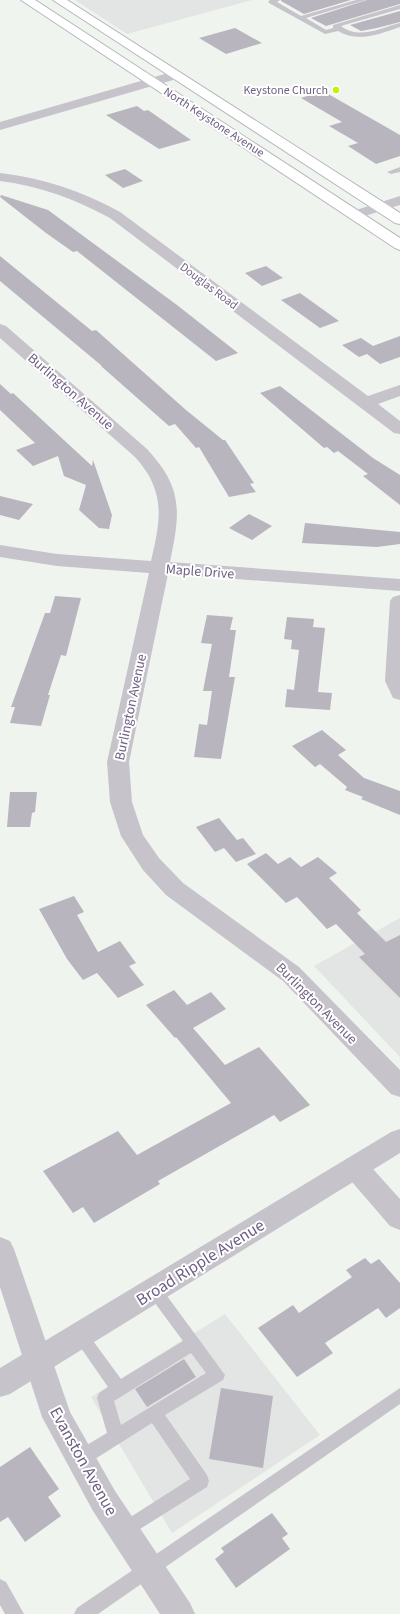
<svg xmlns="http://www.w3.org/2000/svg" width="400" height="1614" font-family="'Source Sans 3',sans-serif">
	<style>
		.built { fill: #e2e5e3 }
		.building { fill: #b8b5bf }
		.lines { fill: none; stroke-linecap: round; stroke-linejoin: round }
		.primary-casing { stroke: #b9b6be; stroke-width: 2 }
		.service { fill: #c6c3ca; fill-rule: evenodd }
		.minor { fill: #c6c3ca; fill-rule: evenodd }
		.tertiary { fill: #c6c3ca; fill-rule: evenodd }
		.primary { fill: #fff; fill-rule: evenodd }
		.poi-dot { fill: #c2f310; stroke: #fff; stroke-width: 1.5 }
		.labels { text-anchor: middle; stroke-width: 4; stroke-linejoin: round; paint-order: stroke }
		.far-poi-label { font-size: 12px; fill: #6f6083; stroke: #fff; text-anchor: end }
		.far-street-label { font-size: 12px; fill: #6f6083; stroke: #fff }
		.street-label { font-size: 14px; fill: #6f6083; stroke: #fff }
		.near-street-label { font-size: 17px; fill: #6f6083; stroke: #fff }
	</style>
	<rect width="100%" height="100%" fill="#eff4ef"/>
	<path class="built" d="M75,0H252L127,34Z
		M400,918V1057L314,966Z
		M225,1314L320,1435L172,1533L91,1397Z"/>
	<path class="building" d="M281,0H351L304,14L281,1Z
		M367,0H400V4L326,26L311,18Z
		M400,11V22L377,28L361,31L350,25Z
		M235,28L262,43L226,54L199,38Z
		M323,91L400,135V156L376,164L348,146L358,143L329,126L342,122L301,98Z
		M137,106L144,111L148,110L191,140L159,149L106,115Z
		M125,169L143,181L123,188L105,175Z
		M1,195L48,210L177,305L238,353L216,361L77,251L73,252L46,233L0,197Z
		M0,256L92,331L96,330L186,410L223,440H225L254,483L250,484L256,492L229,497L199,447L196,448L175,424L169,426L101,366H102L0,281Z
		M266,266L283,278L262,286L245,273Z
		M300,293L339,321L320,328L281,300Z
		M400,336V357L380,364L367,354L359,357L342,345L361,338L373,346Z
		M0,384L11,394L13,393L92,466L93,460L112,515L109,529L99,528L79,510L86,485L64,476L58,456L33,466L16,450L35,443L0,410Z
		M280,386L373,458L400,475V505L363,476L368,474L338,451L334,453L327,447L324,448L260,393Z
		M0,496L33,504L19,520L0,515Z
		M249,514L272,526L252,540L229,528Z
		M305,523L400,532V544L377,547L302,543Z
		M55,596L81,598L66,656L61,655L48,695H50L41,726L10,723L15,707H11L45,613H50Z
		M207,615L233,617L230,630H236L229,677H235L221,759L194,757L199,724L207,725L212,691H203L212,644L201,643Z
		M287,617L314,619L313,627L325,628L318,692L332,693L330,710L285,707L287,689L294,690L299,650L291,649L292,640L284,639Z
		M322,730L346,750L338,755L364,778L400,791V815L361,799L363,797L345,790L347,787L320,764L315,767L292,746Z
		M10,792H37L35,812L32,813L30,827H7Z
		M219,818L237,840L243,838L256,854L236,862L224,848L215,852L196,827Z
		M266,853L278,864L290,857L301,867L318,857L337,873L329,878L361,910L357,913L386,942L400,935V998L359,957L365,954L336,924L327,929L297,897L286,903L247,864Z
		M74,896L84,912L77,915L98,952L120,941L136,963L129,966L144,985L118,998L97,973L83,980L67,959L39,909Z
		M174,990L187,1005L211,992L226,1009L193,1028L225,1065L259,1047L310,1105L280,1122L274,1115L158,1181L160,1184L94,1223L83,1207L73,1213L43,1171L118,1131L137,1155L231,1103L176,1037L175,1038L146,1005Z
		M365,1258L371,1264L379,1259L400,1283V1308L386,1318L378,1308L325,1343L333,1353L297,1377L258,1328L293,1305L299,1313L352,1277L346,1270Z
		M184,1359L196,1377L147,1407L135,1389Z
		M221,1388L273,1396L263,1468L209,1459Z
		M30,1447L59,1489L48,1497L61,1516L25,1542L8,1517L0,1522V1467Z
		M272,1513L288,1534L282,1538L290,1549L236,1588L215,1559L224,1552L221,1548Z"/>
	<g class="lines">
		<g class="primary-casing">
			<path id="primary" d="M21,0H35L400,238V250L395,248Z
				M53,0H67L400,213V224L395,223Z"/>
		</g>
		<path class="service" d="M270,0H280L277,2L301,16L356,0H366L306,18L326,30L333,28V25L400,5V9L341,26C359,40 380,28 400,23V27C379,34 358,43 338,31L325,34L269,3L268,2Z
			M400,167V172L391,174L387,172Z
			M154,1283L159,1285L225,1375L223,1380L165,1415L207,1475L209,1481L207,1487L124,1539L118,1537L116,1531L118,1525L190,1479L152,1423L87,1464L81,1466L75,1464L73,1458L75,1452L107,1433L97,1398L99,1393L108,1387L72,1335L75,1330L80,1328L85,1330L121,1379L183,1341L149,1295L146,1290L149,1285ZM191,1353L206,1373L121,1425L114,1401Z
			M400,1388V1404L98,1614H74L77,1608Z
			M0,1579L6,1582L24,1614H5L0,1605Z"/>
		<path class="minor" d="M175,71L180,72L182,75L180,78L0,130V122Z
			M0,173C43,178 82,191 120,212L368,396L400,385V396L378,404L400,421V434L394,433L110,218C75,199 40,186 0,181Z
			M400,196V205L355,219L350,218L348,215L350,212Z
			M0,324L6,326L147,449C184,489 180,513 170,562L400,579V591L168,574L129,762L132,802L143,835L159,858L183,883L299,967L400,1070V1097L391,1094L283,981L166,895L143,870L121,836L110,802L107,762L149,573L57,566L0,557V545L57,554L151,561C161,519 166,491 135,457L0,338Z
			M400,595V700L393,698L385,681L390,601L393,597Z
			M355,1156L364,1159L400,1199V1230L390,1226L346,1175L342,1167L346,1159Z
			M0,1237L10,1241L14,1249L70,1412L115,1491L190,1603L195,1614H160L93,1511L42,1417L0,1287Z"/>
		<path class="tertiary" d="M400,1129V1153L10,1394L0,1397V1368L391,1132Z"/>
		<use href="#primary" class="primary"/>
	</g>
	<circle class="poi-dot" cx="336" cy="90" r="4"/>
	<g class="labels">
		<g class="far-poi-label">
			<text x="328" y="94">Keystone Church</text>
		</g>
		<g class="far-street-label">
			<text transform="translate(214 122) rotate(33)" y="4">North Keystone Avenue</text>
			<text transform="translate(209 286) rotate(37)" y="4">Douglas Road</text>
		</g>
		<g class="street-label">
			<text transform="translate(71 391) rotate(41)" y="5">Burlington Avenue</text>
			<text transform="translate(200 571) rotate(4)" y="5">Maple Drive</text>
			<text transform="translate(130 707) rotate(-78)" y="5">Burlington Avenue</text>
			<text transform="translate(317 1003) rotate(45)" y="5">Burlington Avenue</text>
		</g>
		<g class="near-street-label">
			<text transform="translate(200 1262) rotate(-32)" y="6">Broad Ripple Avenue</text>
			<text transform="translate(84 1461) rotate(61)" y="6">Evanston Avenue</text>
		</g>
	</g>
</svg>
